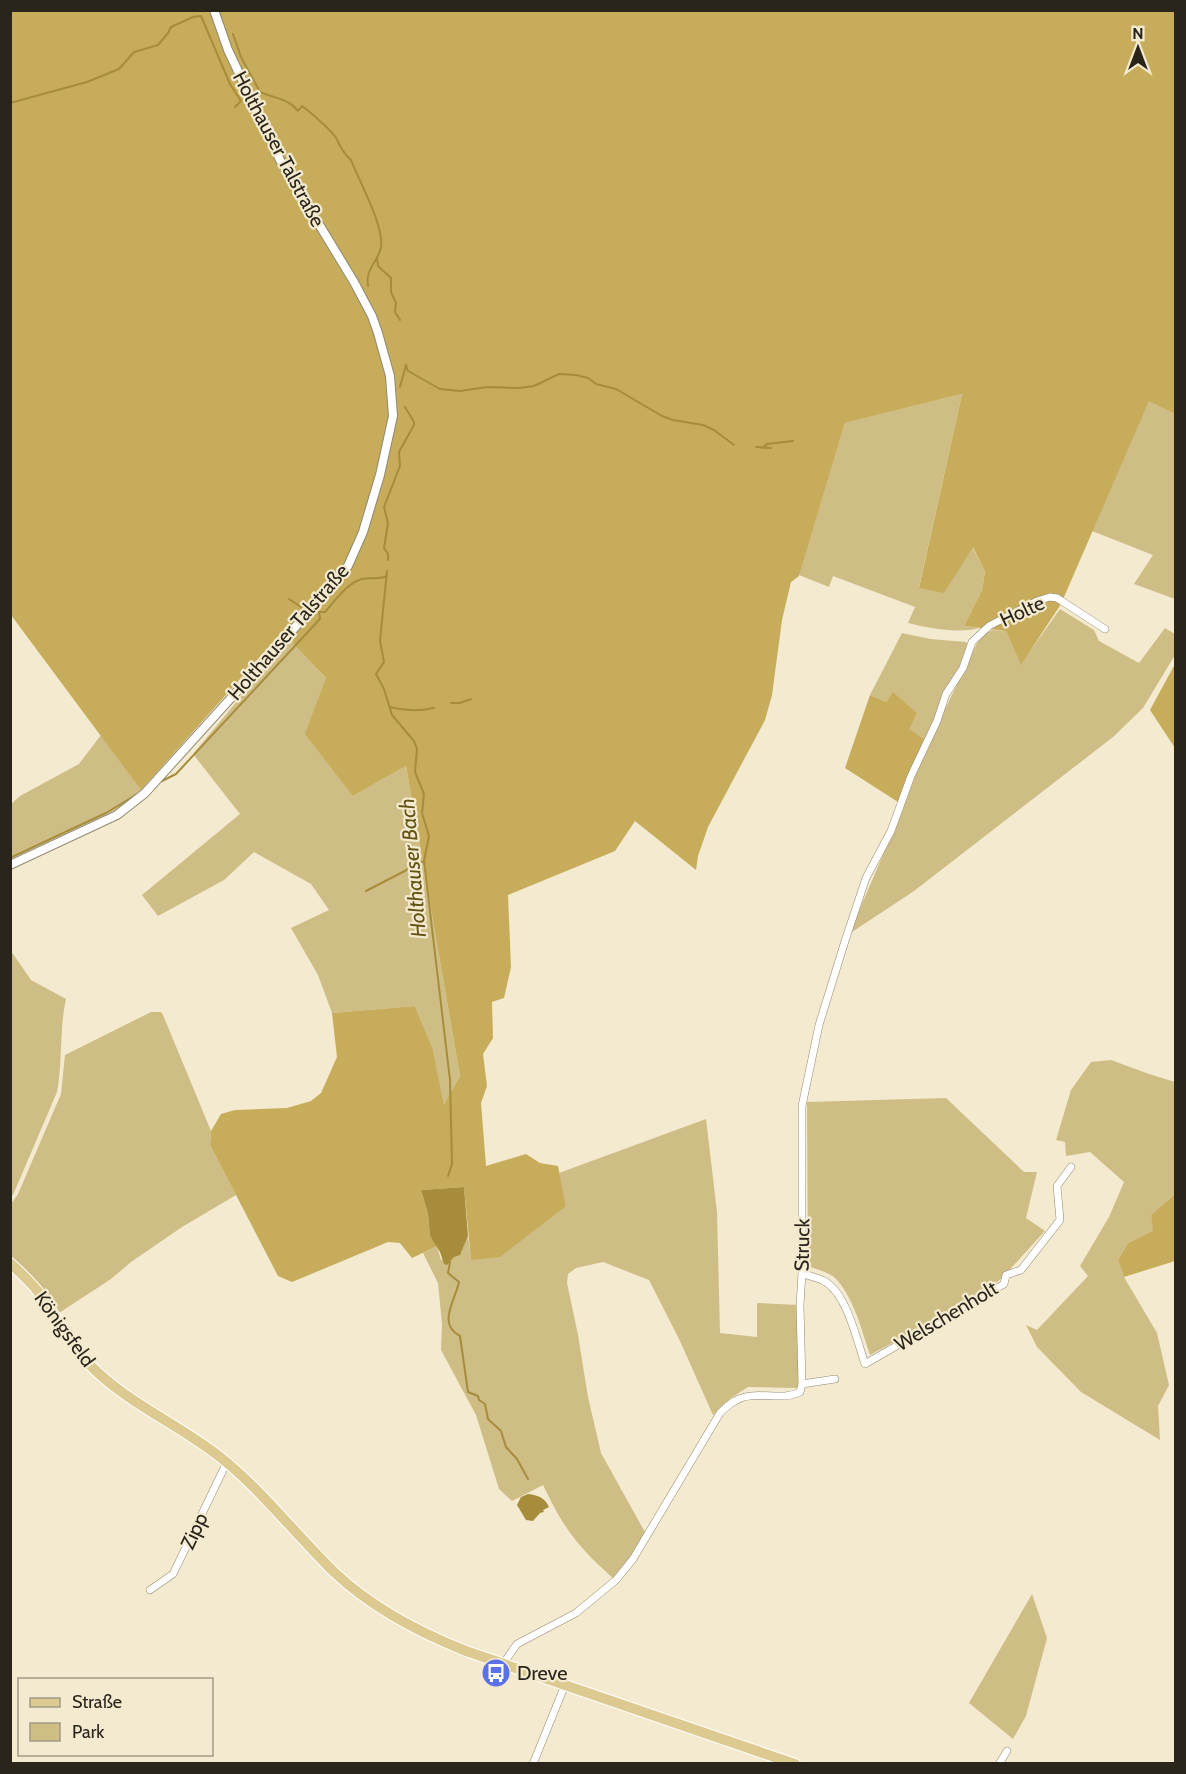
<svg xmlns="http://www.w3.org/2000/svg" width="1186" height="1774" font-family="Cabin,sans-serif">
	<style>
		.green { fill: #cfbd86 }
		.forest { fill: #c6ac5b }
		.water { fill: #a78d3b }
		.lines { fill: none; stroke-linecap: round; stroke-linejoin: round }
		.stream { stroke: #a78d3b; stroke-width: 2 }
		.minor-casing { stroke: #918970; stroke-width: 8 }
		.tertiary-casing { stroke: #918970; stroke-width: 10 }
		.primary-casing { stroke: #fff; stroke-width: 12 }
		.minor { stroke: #fff; stroke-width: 7 }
		.tertiary { stroke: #fff; stroke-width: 8 }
		.primary { stroke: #ddca90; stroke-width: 10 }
		.labels { text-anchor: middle; stroke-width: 4.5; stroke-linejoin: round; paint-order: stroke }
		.street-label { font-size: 20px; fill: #29251b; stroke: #f3eacf }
		.poi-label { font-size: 20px; fill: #29251b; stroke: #f3eacf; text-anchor: start }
		.water-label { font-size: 21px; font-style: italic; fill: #645214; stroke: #f3eacf }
	</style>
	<rect width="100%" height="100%" fill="#f3eacf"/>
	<path class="green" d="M962,394L919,587L944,592L972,546L985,572L982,590L964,626L979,628C957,634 929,628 908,623L915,607L833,576L829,587L799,575L845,423Z
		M1149,400L1175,414V599L1134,584L1153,555L1092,531Z
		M1060,609L1094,630L1099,641L1139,663L1165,628L1175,634V655L1143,708L1113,737L914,891L849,934L895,827L916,769L981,635L993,630L1006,631L1021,664Z
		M902,633L930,639L966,642L968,646L964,663L940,700L934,722L924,739L910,729L917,713L893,693L886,702L870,695Z
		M289,639L326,678L353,796L406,766L460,1076L444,1106L433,1049L415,1006L332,1013L318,975L291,928L329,910L311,884L254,852L224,880L158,916L142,895L240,814L193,754Z
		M101,735L141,790L116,810L11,858V804L20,796L79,764Z
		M11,951L31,980L66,999C59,1030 63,1061 57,1092L13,1195H10Z
		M151,1012H161L163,1015L211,1131L210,1145L236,1195L182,1227L131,1262L111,1279L59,1313L22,1268L11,1256V1204L18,1194L61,1094L65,1055Z
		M1111,1060L1149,1074L1175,1082V1194L1151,1215L1154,1231L1128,1243L1118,1260L1124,1277L1157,1333L1169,1385L1158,1406L1160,1440L1081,1392L1037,1347L1026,1325L1037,1330L1088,1276L1080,1266L1109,1217L1124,1182L1090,1152L1066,1156L1065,1142L1056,1140L1071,1090L1091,1062Z
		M946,1098L1024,1172H1037L1026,1218L1045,1231L1003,1277L981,1295L870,1355C862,1331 853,1295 834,1277C828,1272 815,1269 808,1266L807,1102Z
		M706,1119L717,1212L720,1333L757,1337V1303L799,1305L801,1365L798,1388L748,1387L731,1398L713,1415L680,1341L649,1280L603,1262L576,1268L568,1274L567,1283L578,1335L588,1397L601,1453L646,1534L624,1567L614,1579C578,1547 564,1529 543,1485L512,1501L499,1489L476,1415L441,1350L442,1324L438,1283L423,1253L437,1246L441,1260C462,1256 460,1254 468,1236L471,1260L566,1206L559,1173Z
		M1032,1594L1047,1638L1026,1716L1013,1739L969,1703Z"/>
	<path class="forest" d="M11,11H1175V414L1149,401L1061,604L1021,665L1006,631L964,626L982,590L985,572L973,547L944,593L919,588L962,394L845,423L799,576L791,582L782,620L772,695L765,720L708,827L698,856L696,870L635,821L615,851L508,895L511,967L504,998L492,1002L493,1038L483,1054L487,1086L481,1103L486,1166L526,1154L540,1163L558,1166L566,1206L500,1257L471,1260L464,1187L421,1190L428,1214L430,1236L437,1246L412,1258L400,1243L388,1242L292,1282L278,1276L210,1145L211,1131L221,1114L235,1110L287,1108L311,1101L321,1093L337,1057L332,1013L415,1006L433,1049L444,1105L460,1076L406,766L353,796L305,734L326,678L282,632L141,790L11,615Z
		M1175,664L1176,748H1175L1150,710Z
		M893,692L917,713L910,729L924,739L898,802L845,768L870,695L886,702Z
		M1175,1194V1261L1124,1277L1118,1260L1128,1243L1153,1231L1151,1215Z"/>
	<path class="water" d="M464,1187L468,1236L460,1255L454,1257L447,1265L444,1264L440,1252L430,1236L428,1214L421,1190Z
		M528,1494C538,1495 545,1498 549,1507L543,1510L544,1512L540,1513L533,1521L526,1520L517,1505L521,1497Z"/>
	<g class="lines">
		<path class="stream" d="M233,34L241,57L260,92C273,98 288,98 298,111L302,106C309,111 335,133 337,140C342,149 343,153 351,160C359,181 384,225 381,247C378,263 365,268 368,286
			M10,103L87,82L119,69L134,52L158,45L168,33L171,27L193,17L201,16L230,84L241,101L235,107
			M377,257L378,266L391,278V292L396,303L395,312L400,320
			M406,365L408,371L440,389L460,391L487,387L519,388L534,386L559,374L576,375L588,378L596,384L616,389L662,416L673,420L703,425L714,430L734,445
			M400,387L406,365
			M756,447L771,448
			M763,448L767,444L793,441
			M388,560V554L384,548L388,523L384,507L400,466L399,452L414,425V422L405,407
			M387,571L380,641L384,662L376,674L384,689L392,715L414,741L417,749L415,772L424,794L422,813L429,836L424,861L450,1080L452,1164L448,1176
			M289,599L304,609
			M451,703H460L471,699
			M390,707C404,711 420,711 434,708
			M160,782L176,774L320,619L319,612H325C335,601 347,583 362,579C370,577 379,580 387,576
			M10,858L106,813L144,790
			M366,891L424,861
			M450,1262L448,1273L459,1282C455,1301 437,1324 460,1336L468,1392L478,1396L479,1400L485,1404L488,1419L501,1431L506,1447L517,1459L528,1479"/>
		<g class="minor-casing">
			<path id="minor" d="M802,1273C809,1276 818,1278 824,1281C847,1293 857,1341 865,1364L1004,1284L1006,1275L1021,1270L1060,1220L1057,1186L1071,1167
				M802,1384L835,1379
				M150,1590L173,1574L227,1462
				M503,1664L517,1644L576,1613L616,1580L633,1559L720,1413C724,1409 729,1404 735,1401C755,1389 780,1402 800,1392L802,1384L800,1305L802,1273V1106L819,1025L845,941L866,878L891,831L911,776L937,721L946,694L963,668L972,642L989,626L1037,601L1050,597L1057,598L1105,629
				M533,1764L565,1685
				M999,1764L1007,1751"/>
		</g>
		<g class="tertiary-casing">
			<path id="tertiary" d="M10,865L117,815L145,793L317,603L348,566L363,532L380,475L393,416L390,376L378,333L372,316L354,282L280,160L228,50L214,10"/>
		</g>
		<g class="primary-casing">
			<path id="primary" d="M10,1263C19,1271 28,1280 36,1289C55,1312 67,1341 88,1363C128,1405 182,1425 225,1461C265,1494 297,1536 334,1572C372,1608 418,1632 466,1651L795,1764"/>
		</g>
		<use href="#minor" class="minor"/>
		<use href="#tertiary" class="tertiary"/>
		<use href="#primary" class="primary"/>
	</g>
	<defs>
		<g id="bus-disc" transform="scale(1.5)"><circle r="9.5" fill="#5a71e7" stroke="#f3eacf"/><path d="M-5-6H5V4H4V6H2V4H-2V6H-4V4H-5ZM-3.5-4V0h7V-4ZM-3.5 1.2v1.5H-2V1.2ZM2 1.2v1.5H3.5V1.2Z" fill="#fff"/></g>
	</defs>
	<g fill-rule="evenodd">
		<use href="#bus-disc" x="496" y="1673"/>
	</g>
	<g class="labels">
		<g class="street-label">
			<text transform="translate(279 149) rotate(62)" y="7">Holthauser Talstraße</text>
			<text transform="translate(1022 611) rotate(-25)" y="7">Holte</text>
			<text transform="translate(288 632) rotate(-49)" y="7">Holthauser Talstraße</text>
			<text transform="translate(802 1245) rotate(-89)" y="7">Struck</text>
			<text transform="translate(946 1316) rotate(-31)" y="7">Welschenholt</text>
			<text transform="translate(65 1329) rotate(54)" y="7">Königsfeld</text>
			<text transform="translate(194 1531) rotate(-65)" y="7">Zipp</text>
		</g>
		<g class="poi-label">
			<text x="517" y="1680">Dreve</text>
		</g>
		<g class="water-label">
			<text transform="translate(413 868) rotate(-95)" y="7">Holthauser Bach</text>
		</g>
	</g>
	<rect width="1186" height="1774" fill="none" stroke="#29251b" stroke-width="24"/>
	<rect x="18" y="1678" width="195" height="78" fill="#f3eacf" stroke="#a29b87" stroke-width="1.5"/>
	<rect x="30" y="1698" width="30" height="9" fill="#ddca90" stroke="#a29b87" stroke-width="1.5"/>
	<text x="72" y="1708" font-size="18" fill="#29251b">Straße</text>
	<rect x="30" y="1723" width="30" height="18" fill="#cfbd86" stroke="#a29b87" stroke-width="1.5"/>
	<text x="72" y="1738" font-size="18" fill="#29251b">Park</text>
	<g transform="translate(1138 48)" stroke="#f3eacf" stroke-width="4.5" paint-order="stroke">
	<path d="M0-4.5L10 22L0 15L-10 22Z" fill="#29251b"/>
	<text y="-9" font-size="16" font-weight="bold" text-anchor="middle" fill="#29251b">N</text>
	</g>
</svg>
